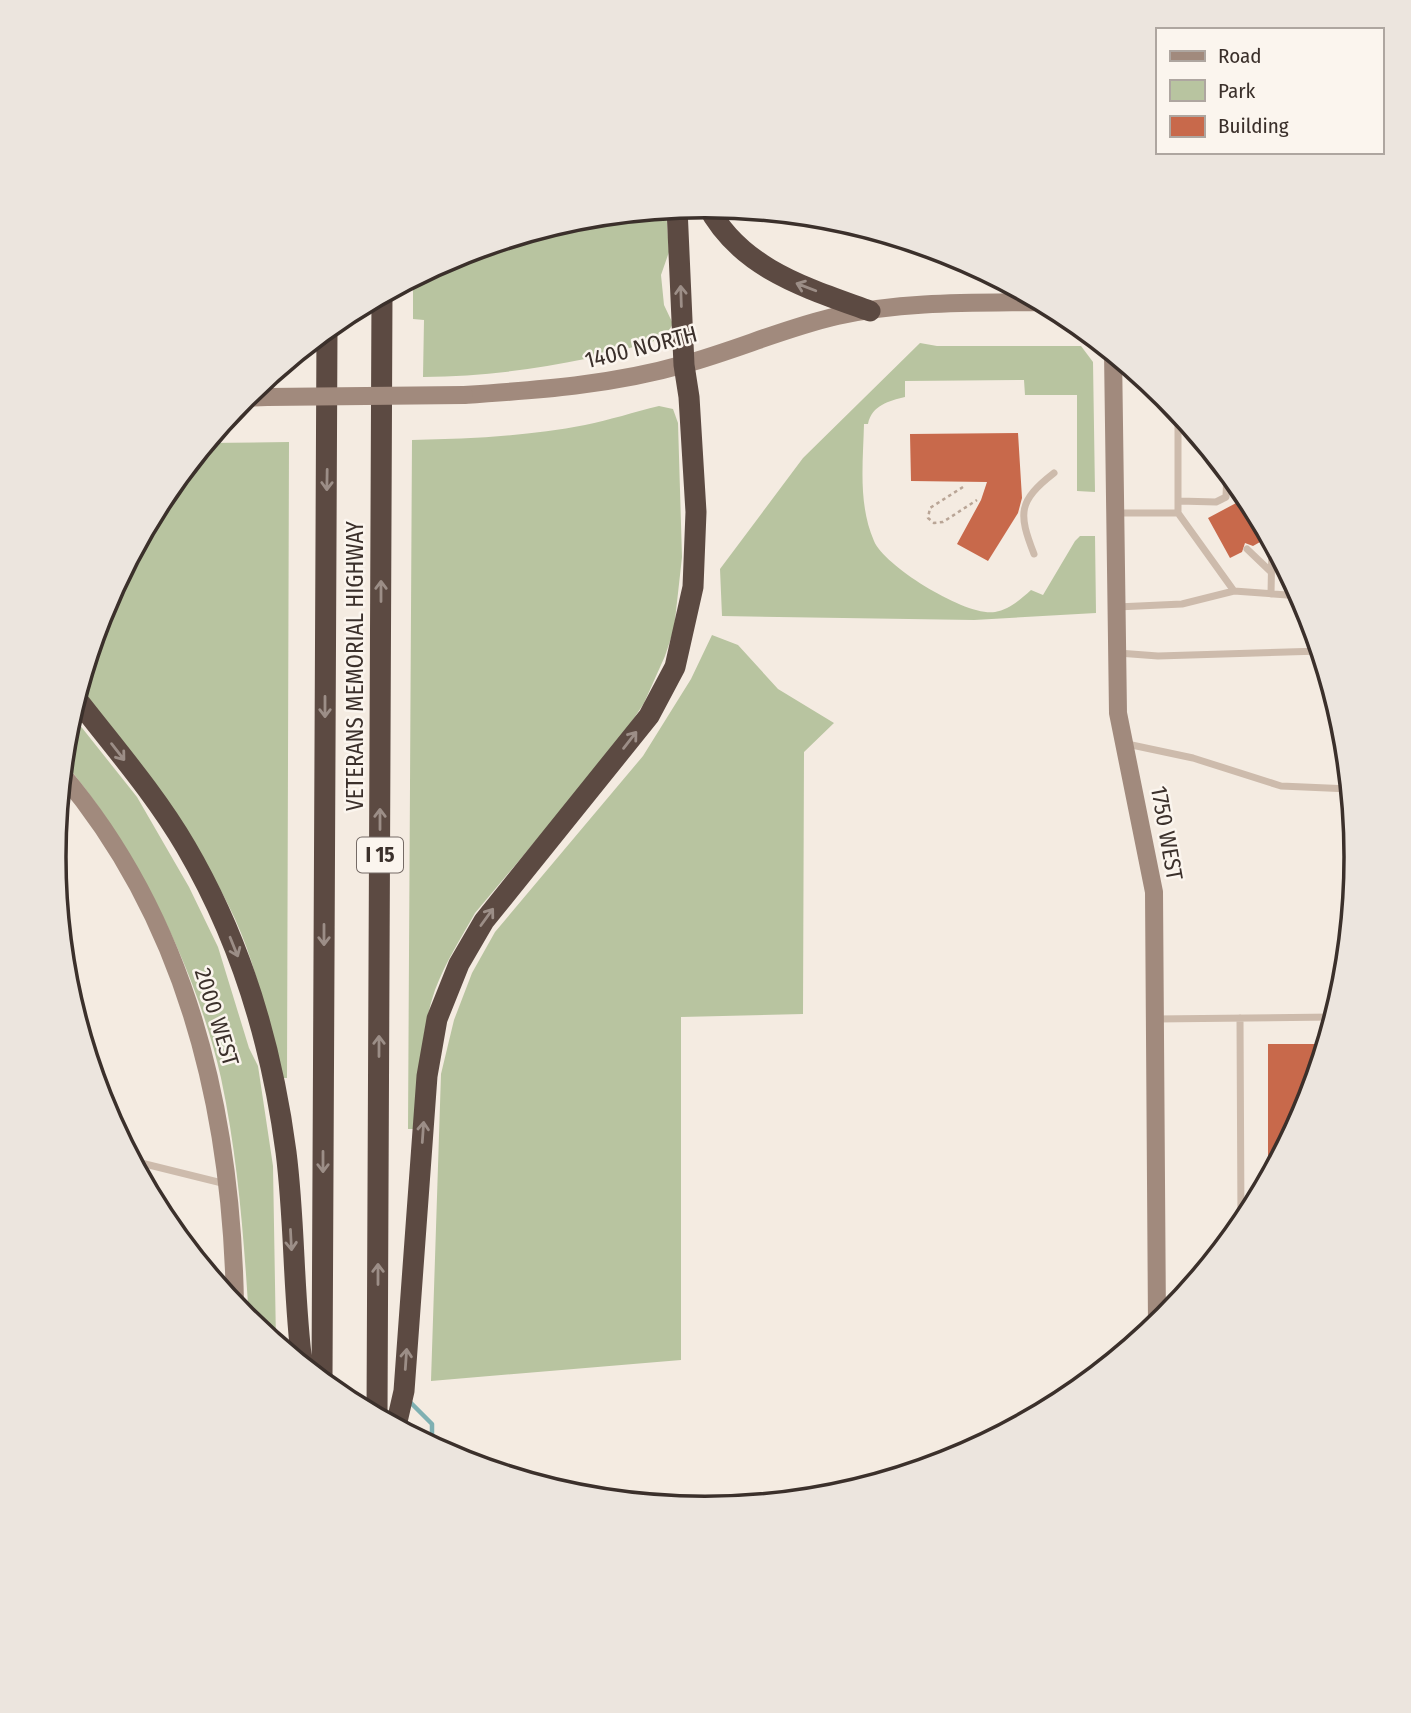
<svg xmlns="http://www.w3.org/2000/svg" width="1411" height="1713" font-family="'Fira Sans Condensed',sans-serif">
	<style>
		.green { fill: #b8c4a0 }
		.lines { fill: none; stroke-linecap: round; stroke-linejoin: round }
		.stream { stroke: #7fb0b2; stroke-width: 4.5 }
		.building { fill: #c8694b }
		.path { stroke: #b9a596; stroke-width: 2.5; stroke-dasharray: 3.5 3.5; stroke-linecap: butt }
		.lane { stroke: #cdbbac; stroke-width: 7 }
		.secondary { stroke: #a18a7d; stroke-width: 18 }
		.highway { stroke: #5c4a42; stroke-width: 21 }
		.secondary-bridge { stroke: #a18a7d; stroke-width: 18 }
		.oneway { stroke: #9c8e87 }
		.labels { text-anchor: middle; stroke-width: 5; stroke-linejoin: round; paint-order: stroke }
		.shield { fill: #fbf5ee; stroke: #756b66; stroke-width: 2 }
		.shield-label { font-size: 21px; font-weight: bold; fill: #3b302b }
		.street-label { font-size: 23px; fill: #3b302b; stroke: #fbf5ee }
		.rim { fill: none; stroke: #3b302b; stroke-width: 3.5 }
	</style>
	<rect width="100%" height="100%" fill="#f4ebe1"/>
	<path class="green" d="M666,209L669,252L661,275L664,305L673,324L664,338C584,363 506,376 423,377L424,320L413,319V278L457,255L579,218Z
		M920,343L937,346H1081L1093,362L1095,492L1077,491V395H1025L1024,380L905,381V397C889,401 872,405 868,424H864C863,464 858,504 874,541C885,567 967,617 995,612C1009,610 1021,599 1031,590L1043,595L1075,541L1080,536H1095L1096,613L974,620L722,616L720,569L803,458Z
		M659,406L673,409L678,423L682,557L674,629L665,656L644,703L617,744L475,913C461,938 445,963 435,990C420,1034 419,1084 413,1129H408L412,440C470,439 528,436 585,425C610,420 634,412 659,406Z
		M289,442L287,1078H282C268,1026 258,969 235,919C196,834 136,764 79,691L104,607L164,494L206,443Z
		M712,635L738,645L778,689L834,723L804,752L803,1014L681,1017V1360L431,1381L441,1074L454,1020L472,973L495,932L643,756L691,679Z
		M71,714L137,797L189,887L218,947L249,1048L258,1066L273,1166L276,1342L249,1320C244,1239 238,1158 221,1078C197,970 135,846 64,762Z"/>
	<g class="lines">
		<path class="stream" d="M409,1401L432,1424V1445"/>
	</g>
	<path class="building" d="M1018,433L1022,498L1018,513L988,561L957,544L981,500L987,482L911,481L910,434Z
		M1238,502L1260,542L1253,546L1245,543L1242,552L1230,558L1208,518Z
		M1268,1044H1326L1307,1106L1268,1179Z"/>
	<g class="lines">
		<path class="path" d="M963,487L930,508L928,518L934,523L943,522L977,500"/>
		<path class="lane" d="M1178,411V513
			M1227,487L1241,491L1272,543L1271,594
			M1179,501L1216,502L1226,497L1227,470
			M1116,513H1178L1234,591L1301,596
			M1247,549L1271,572
			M1034,554C1018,513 1018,501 1054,473
			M1117,607L1182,604L1234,591
			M1118,653L1158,656L1321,651
			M1127,744L1193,758L1281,786L1350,789
			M1240,1018L1241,1225
			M1156,1019L1334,1017
			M133,1161L226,1184"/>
		<path class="secondary" d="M1113,352L1118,713L1154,892L1157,1325
			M464,395C539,390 612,385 685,364C736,350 785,328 837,316C905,301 974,303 1043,302
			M243,398L267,397
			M62,774C188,923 232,1115 235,1305"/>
		<path class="highway" d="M707,205C740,269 807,288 870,311
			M76,698C114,747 155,794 186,847C241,941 272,1046 286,1152C295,1222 293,1293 302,1363
			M322,1380L327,329
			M377,1416L382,294
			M396,1426L404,1391L427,1076L437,1019L459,964L484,921L649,716L675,667L693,587L696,512L689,397L684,365L677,208"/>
		<path class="secondary-bridge" d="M267,397L464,395"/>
	</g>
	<defs><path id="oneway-shaft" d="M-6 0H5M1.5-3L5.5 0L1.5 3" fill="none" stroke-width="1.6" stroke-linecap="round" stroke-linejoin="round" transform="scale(1.75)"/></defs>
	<g class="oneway">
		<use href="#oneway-shaft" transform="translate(806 287) rotate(-159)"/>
		<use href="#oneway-shaft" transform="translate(681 296) rotate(-92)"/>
		<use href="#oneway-shaft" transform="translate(327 480) rotate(91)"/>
		<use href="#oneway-shaft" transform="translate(381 591) rotate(-90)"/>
		<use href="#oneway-shaft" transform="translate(325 707) rotate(90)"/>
		<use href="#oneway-shaft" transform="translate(630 740) rotate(-52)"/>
		<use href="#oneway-shaft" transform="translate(118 752) rotate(52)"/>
		<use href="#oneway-shaft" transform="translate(380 819) rotate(-90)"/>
		<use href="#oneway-shaft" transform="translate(487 917) rotate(-54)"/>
		<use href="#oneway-shaft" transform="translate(324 935) rotate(90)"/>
		<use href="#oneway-shaft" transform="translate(234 947) rotate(68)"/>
		<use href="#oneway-shaft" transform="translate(379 1046) rotate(-90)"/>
		<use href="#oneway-shaft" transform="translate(423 1132) rotate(-86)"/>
		<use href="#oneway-shaft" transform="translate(323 1162) rotate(90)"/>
		<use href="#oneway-shaft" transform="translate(291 1240) rotate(87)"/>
		<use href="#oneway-shaft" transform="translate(378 1274) rotate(-90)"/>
		<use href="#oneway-shaft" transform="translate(406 1359) rotate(-86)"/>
	</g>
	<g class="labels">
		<rect class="shield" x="357" y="837.5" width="46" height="35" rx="5"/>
		<g class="shield-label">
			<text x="380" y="862">I 15</text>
		</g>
		<g class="street-label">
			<text transform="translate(641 347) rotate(-14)" y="8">1400 NORTH</text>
			<text transform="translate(355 666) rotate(-90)" y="8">VETERANS MEMORIAL HIGHWAY</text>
			<text transform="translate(1167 833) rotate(80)" y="8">1750 WEST</text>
			<text transform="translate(217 1017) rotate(73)" y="8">2000 WEST</text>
		</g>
	</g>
	<path d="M0 0H1411V1713H0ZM66 857a639 639 0 1 1 1278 0a639 639 0 1 1-1278 0Z" fill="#ece5de" fill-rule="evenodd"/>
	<path class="rim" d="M66 857a639 639 0 1 1 1278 0a639 639 0 1 1-1278 0Z"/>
	<rect x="1156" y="28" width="228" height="126" fill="#fbf5ee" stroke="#aea6a0" stroke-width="2"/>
	<rect x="1170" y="51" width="35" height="10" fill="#a18a7d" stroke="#aea6a0" stroke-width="2"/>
	<text x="1218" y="63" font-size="21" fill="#3b302b">Road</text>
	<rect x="1170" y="80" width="35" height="21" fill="#b8c4a0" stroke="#aea6a0" stroke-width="2"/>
	<text x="1218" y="98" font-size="21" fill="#3b302b">Park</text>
	<rect x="1170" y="116" width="35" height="21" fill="#c8694b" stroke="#aea6a0" stroke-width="2"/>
	<text x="1218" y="133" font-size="21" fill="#3b302b">Building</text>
</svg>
